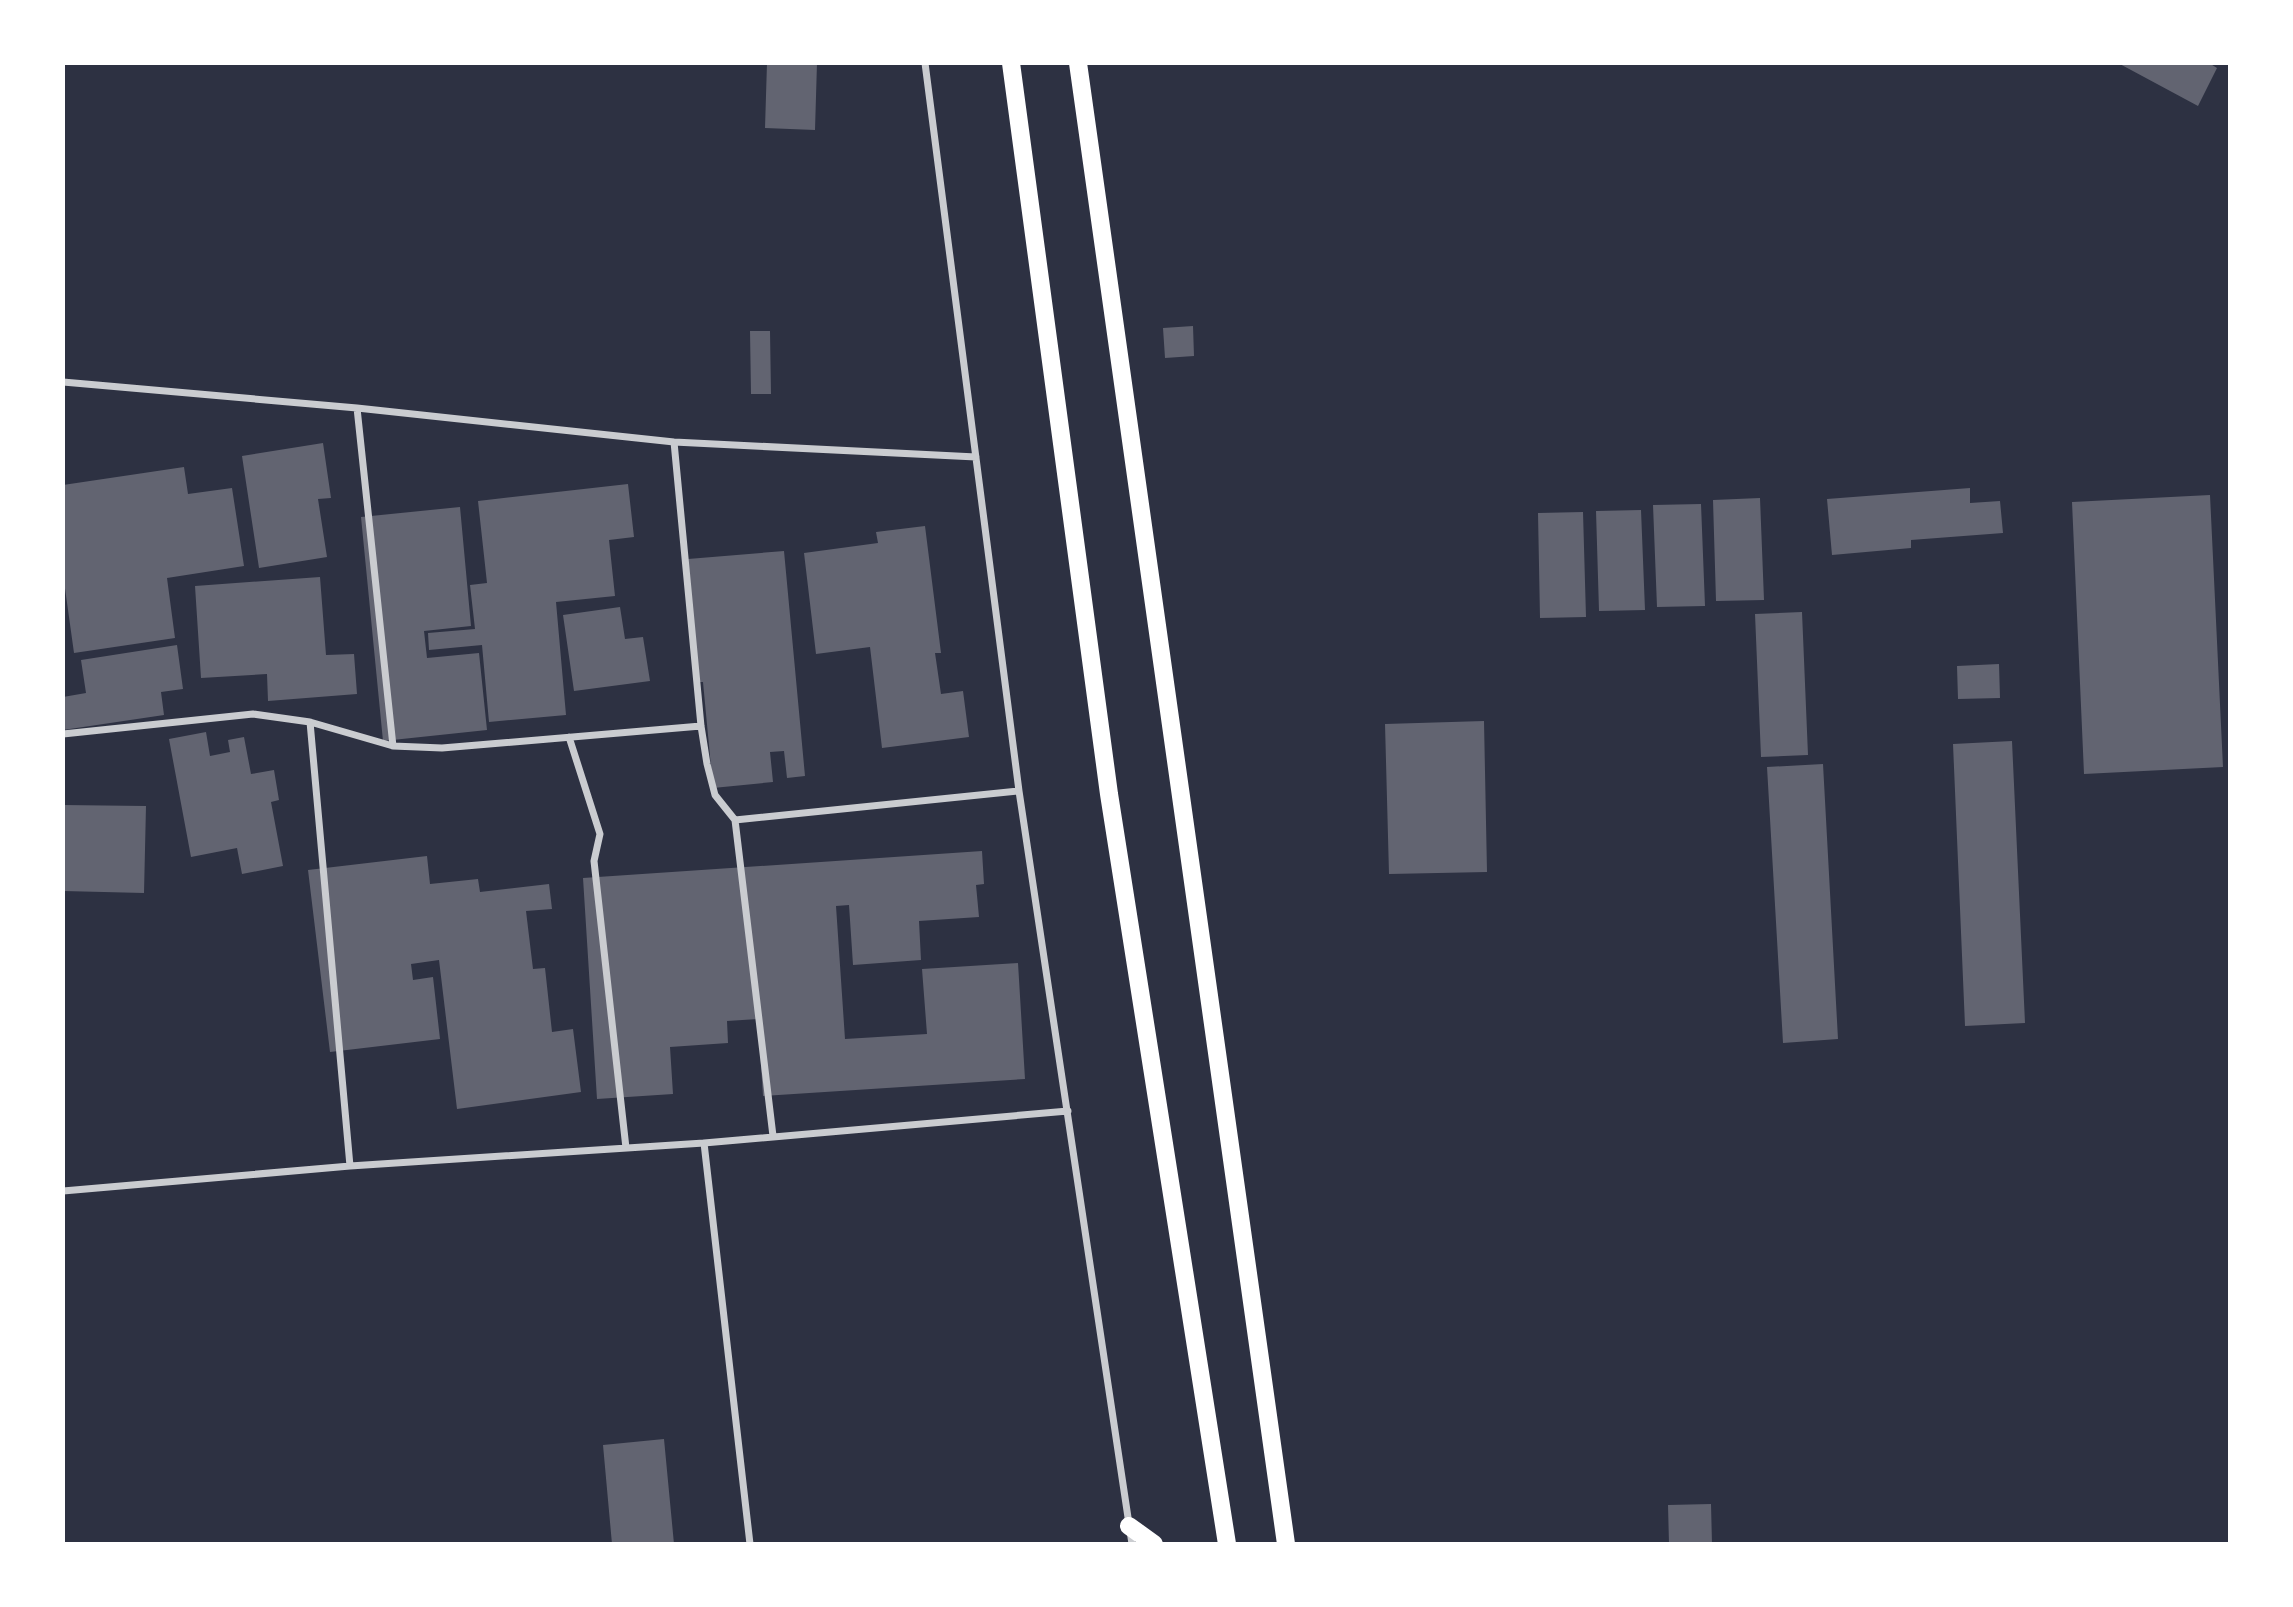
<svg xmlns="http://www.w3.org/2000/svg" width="2293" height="1607" font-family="'PT Sans',sans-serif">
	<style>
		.building { fill: #626471 }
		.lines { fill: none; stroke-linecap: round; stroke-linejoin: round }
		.minor { stroke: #caccd0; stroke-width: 7 }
		.primary { stroke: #fff; stroke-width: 18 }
	</style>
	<rect width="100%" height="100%" fill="#2d3142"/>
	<path class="building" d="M767,63H817L815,130L765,128Z
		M2118,63H2209L2217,68L2198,106Z
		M1193,326L1194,356L1165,358L1163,328Z
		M750,331H770L771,394H751Z
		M323,443L331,498L318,499L327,557L259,568L242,456Z
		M184,467L188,494L232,488L244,566L167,578L175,638L74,653L63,574V485Z
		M628,484L634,537L609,540L615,596L556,602L566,715L489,722L482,645L429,650L428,633L475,629L470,585L487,583L478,501Z
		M1970,488V503L2000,501L2003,533L1911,540V548L1832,555L1827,499Z
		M2210,495L2223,767L2084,774L2072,502Z
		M1760,498L1764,600L1716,601L1713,500Z
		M1701,504L1705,606L1657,607L1653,505Z
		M460,507L471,626L424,631L427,658L479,653L487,730L383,741L361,517Z
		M1641,510L1645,610L1599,611L1596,511Z
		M1583,512L1586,617L1540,618L1538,513Z
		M925,526L941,653H935L941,694L963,691L969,737L882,748L870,647L816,654L804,553L878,543L876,532Z
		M784,551L805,776L787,778L784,751L770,752L773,782L713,788L703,682H699L688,559Z
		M320,577L326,655L354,654L357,694L268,701L267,674L201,678L195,586Z
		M620,607L625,639L643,637L650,681L574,691L563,615Z
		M1802,612L1808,755L1761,757L1755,614Z
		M177,645L183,689L161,692L164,715L63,730V697L86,693L81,660Z
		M1999,664L2000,698L1958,699L1957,666Z
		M1484,721L1487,872L1389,874L1385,724Z
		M206,732L210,756L230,752L228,740L244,737L251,774L274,770L279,800L271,802L283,866L242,874L237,848L191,857L169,739Z
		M2012,741L2025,1023L1965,1026L1953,744Z
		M1823,764L1838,1039L1783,1043L1767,767Z
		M63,805L146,806L144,893L63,891Z
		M982,851L984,884L976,885L979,917L919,921L921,960L853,965L849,905L836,906L845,1039L927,1034L922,969L1018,963L1025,1079L763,1096L758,1019L727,1021L728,1043L670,1047L673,1094L597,1099L583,878Z
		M427,856L430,884L478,879L480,892L549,884L552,909L526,911L533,969L545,968L552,1032L573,1029L581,1092L457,1109L439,960L411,964L413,980L433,977L440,1039L330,1052L308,870Z
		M664,1439L674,1544H612L603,1445Z
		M1711,1504L1712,1544H1669L1668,1505Z"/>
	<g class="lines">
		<path class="minor" d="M925,63L1019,791L1132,1544
			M63,382L357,408L674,442L976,457
			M674,442L701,726L707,764L715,795L735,820L773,1136
			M310,722L350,1166
			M63,734L253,714L310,722L393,746L357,408
			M569,737L600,834L594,861L626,1148
			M393,746L442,748L701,726
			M735,820L1019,791
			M704,1143L750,1544
			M63,1191L350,1166L704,1143L1068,1111"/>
		<path class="primary" d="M1011,63L1109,794L1227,1544
			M1078,63L1286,1544
			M1129,1526L1154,1544"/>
	</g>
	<rect width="2293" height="1607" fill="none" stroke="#ffffff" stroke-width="130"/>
</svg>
